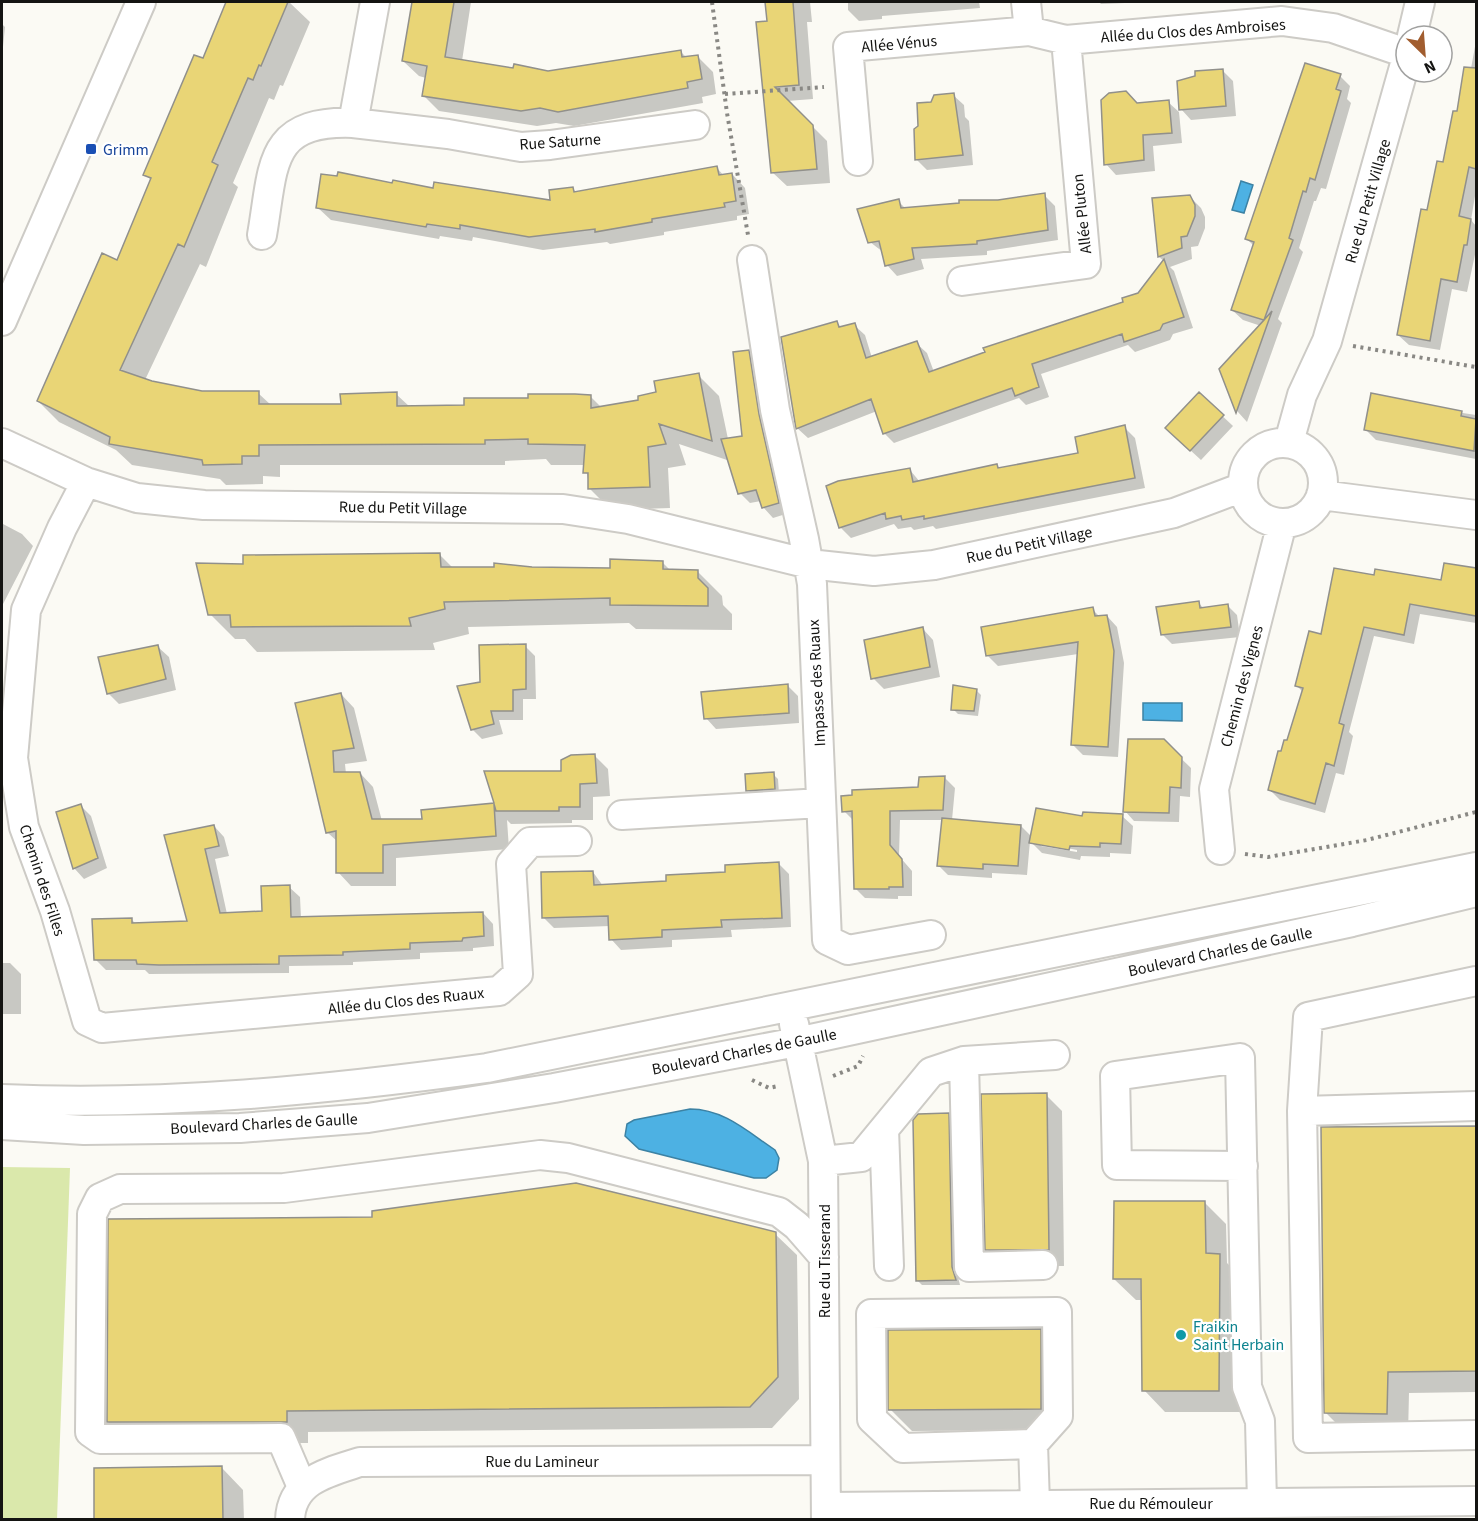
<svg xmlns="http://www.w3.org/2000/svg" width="1478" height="1521" font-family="'Source Sans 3',sans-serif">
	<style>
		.green { fill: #dae8ab }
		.water { fill: #4db1e3; stroke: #3c82a4; stroke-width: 1.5 }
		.shadow { fill: #0003; fill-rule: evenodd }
		.building { fill: #e9d576; stroke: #91908b; stroke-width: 1.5 }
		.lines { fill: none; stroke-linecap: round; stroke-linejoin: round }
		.minor-casing { stroke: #cdcbc6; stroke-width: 32 }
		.path { stroke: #898884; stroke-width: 4; stroke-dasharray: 3 4.5; stroke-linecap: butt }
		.minor { stroke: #fff; stroke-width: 28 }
		.transit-dot { fill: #1a4fb4; stroke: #fff; stroke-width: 2 }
		.culture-dot { fill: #0f9aa8; stroke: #fff; stroke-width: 2 }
		.labels { text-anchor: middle; stroke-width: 4.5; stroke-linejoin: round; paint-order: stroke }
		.street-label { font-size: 16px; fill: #141412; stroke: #fff }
		.transit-label { font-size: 16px; fill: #164399; stroke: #fff; text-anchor: start }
		.culture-label { font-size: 16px; fill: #0d838f; stroke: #fff; text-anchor: start }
	</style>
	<rect width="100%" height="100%" fill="#fbfaf4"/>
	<path class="green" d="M2,1167L70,1168L57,1519H2Z"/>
	<path class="water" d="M1241,181L1253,185L1244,213L1232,210Z
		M1143,703H1182V721L1143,720Z
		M690,1109C724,1109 748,1132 775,1150L779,1158L777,1170L766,1178H754L639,1149L625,1136L627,1124L634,1120Z"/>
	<path class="shadow" d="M227,2H289L310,22L283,86L280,85L274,100L269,98L233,183L238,187L206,267L200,264L145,380L202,393H258L271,405H342L396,394L410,407H465L590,396L602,408L640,401L698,375L719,396L728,439L743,437L749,352L759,362L789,513L773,518L763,507L761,501L750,503L740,493L730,461L679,444L686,465L668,468L670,508L611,510L590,489L585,465H551L546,459L505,461V465H280V477L263,476V484L226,485L220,479L132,465L116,450L59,422L38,401L117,262L152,181L145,174L203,60Z
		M413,2H471L462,61L548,73L681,52L687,58L698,57L713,72L716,94L702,97L703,103L574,126L556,123L537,126L439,111L423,95L426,78L419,76L403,61Z
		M767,2H810L812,22H807L813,99L787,101L827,141L830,183L787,186L772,172Z
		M848,2H979L980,8L882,16V19L859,21L848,10Z
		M1099,2H1124L1125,3L1101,4Z
		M2,24L5,27L2,57Z
		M1476,41V190L1471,220L1476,226V250L1467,292L1452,289L1440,350L1409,345L1398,335L1428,212L1470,74Z
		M1222,70L1233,81L1236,116L1191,120L1181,109Z
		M1340,76L1350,86L1347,99L1351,103L1326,189L1321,188L1316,201H1314L1299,248L1303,252L1278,319L1282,323L1247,422L1238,412L1221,370L1261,326L1243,320L1232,310L1254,246L1247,239Z
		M953,95L964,105L965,117L969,121L973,165L927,170L916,159L920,127L932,104Z
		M1168,102L1179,112L1182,143L1153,146L1155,171L1116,175L1106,164L1138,104Z
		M717,168L724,176L732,174L745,188L749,214L737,216V220L664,232V235L610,244L607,242L543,250L473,237L472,241L440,236L439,239L331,220L317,207L339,174L434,190L551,202L573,189L577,193Z
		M1044,195L1055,206L1058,240L987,251V255L921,259L924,269L897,276L887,265L883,252L870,242L898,201L906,209Z
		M1190,197L1201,208L1205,217V228L1198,246L1191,247L1192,259L1170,267L1174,271L1193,328L1173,334L1170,340L1135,352L1128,345L1041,374L1049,397L1026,405L1019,398L894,443L884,433L877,411L808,438L797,428L836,323L842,328L854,325L865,335L872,358L916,343L927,353L934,372L1125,303L1139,295L1164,261L1159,257L1153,200Z
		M1199,394L1233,426L1201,460L1177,438Z
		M1417,406L1476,415V459L1376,440L1365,429Z
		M1124,427L1135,438L1145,488L936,529L933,526L914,530L911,527L898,529L894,524L851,538L840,527L910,470L920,482L997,465L1000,469L1080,454Z
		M3,524L22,534L33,546L2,606Z
		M439,554L454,569H612V560H645L662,562L670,570L697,571L722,596L723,605L732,614V630L636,629L629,623L468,627L469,634L433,643L435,650L257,652L245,639H235L210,614L245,565Z
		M1445,565L1476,569V623L1420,614L1414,644L1374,636L1349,732L1353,736L1344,775L1336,773L1325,813L1280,800L1270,790L1289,742L1303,692L1297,686L1322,636L1375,577L1442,581Z
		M1198,602L1204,609L1227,605L1237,615L1240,637L1172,644L1162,634Z
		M1092,609L1100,617L1107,616L1117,627L1124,663L1118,757L1083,755L1073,745L1078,654L998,666L988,656Z
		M923,629L933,640L940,677L884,689L873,678Z
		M525,646L535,656L536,699H523V720H499L503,734L482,739L472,729L481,683Z
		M158,647L169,657L176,690L119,704L108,693Z
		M788,686L798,696L799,723L716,729L706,718Z
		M976,690L981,695L978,716L958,714L953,709Z
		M341,694L354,708L367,761L345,764L346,774L360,773L373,787L382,821H424L423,812L496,805L594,755L608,769L610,796L593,797V820H572V823L511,824L507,820L509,849L396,858V886H351L338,872V842L328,833L297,705Z
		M1163,741L1191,768L1190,797L1180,796L1179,822L1134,821L1125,811Z
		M773,774L778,779L779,794L753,795L748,790Z
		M945,778L955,788L952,820L1021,826L1032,837L1084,818L1122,816L1133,826L1131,854L1110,853V857L1081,856L1080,860L1042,853L1030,841L1027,875L992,873V878L948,875L939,866L943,820H900L899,856L912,871V896H898V899L865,898L855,888L854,821L844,811ZM1041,843L1077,850V852L1041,846Z
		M81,806L91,816L107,868L84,879L74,868L58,813Z
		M214,826L224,837L229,856L215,859L227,914L264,913L289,887L300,897L301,918L483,913L493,924L494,946L473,948V951L420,953V959L353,962V965L289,966V973L149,974L145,970H106L96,960L131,919L136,924L189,923L166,836Z
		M778,863L789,874L791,927L731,930L732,937L672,940V947L621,950L611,939L610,926L554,928L543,917L593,872L603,886L667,882Z
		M2,963H10L21,974V1014H2Z
		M1046,1095L1062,1111L1064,1266H1003L987,1249Z
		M948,1115L953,1120L957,1273L960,1285H922L917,1280Z
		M1476,1128V1392L1409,1393L1408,1435L1347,1434L1326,1413L1322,1129Z
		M1204,1202L1226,1224L1227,1263L1241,1277L1240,1412H1165L1144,1390L1143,1300H1136L1114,1279Z
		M775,1234L797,1255L799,1399L772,1428L308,1432V1443H130L108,1422Z
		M1040,1330L1062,1352V1430L912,1431L890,1409Z
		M222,1468L243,1490L244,1520H96Z"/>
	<path class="building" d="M226,2H288L261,66L259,65L253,80L248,78L212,162L218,165L184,247L178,244L120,370L152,381L202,391H259V404H341L340,394L397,392V406L464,405V398H528V394H575L591,395V408L638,400V396L656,392L654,381L699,373L712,441L659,424L666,444L648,447L650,487L588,489V473H583L585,445L528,444V439L485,440V444L259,445V456H242V464L203,465L202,460L109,444L110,437L37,401L102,253L117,260L151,178L143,175L194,55L203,58Z
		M412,2H454L445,57L513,68L514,64L548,71L681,50L682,57L698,55L702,79L687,82L688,88L558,112L540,108L521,111L422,96L427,66L402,61Z
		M765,2H793L799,85L775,87L813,125L817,169L771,173L756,22L767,21Z
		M1305,63L1341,74L1336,89L1341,91L1315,180L1310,178L1306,192L1303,191L1289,238L1293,240L1264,320L1272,311L1236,413L1219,369L1264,320L1231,310L1254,242L1245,239Z
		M1464,67L1476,68V169L1469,167L1459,216L1471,219L1467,245H1464L1457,282L1441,279L1430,341L1397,335L1421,209L1427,210L1437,161L1443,162L1453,111H1457Z
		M1223,69L1226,106L1179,110L1177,81L1195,76V71Z
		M1126,91L1137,103L1169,100L1172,133L1143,135L1144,160L1104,165L1101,100L1109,93Z
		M954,93L963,155L915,160L914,129L918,126L917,103L931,102L934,95Z
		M717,166L719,175L732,173L736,201L724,203L725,207L652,219V222L595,232V229L529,237L460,225V229L427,224L426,227L316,208L321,174L337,176L338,172L392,183L393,180L433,188L434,182L550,200L549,190L573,187L574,192Z
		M1045,193L1048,230L977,241V244L912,248L914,259L885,266L879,241L868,243L857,209L899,199L901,208L959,203V200H998Z
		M1190,195L1195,205V216L1187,236L1181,237L1182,248L1158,257L1152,198Z
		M1164,259L1184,317L1163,324L1160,330L1124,342L1122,334L1032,364L1039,387L1015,396L1012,388L883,434L871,399L796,429L781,337L837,321L839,327L855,323L866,358L917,341L929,372L985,352L983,348L1123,302L1122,298L1138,293Z
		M749,350L759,414L779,503L762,508L756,490L738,494L721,439L742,436L733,352Z
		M1199,392L1224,415L1190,451L1165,428Z
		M1371,393L1462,411L1461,416L1476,419L1474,451L1364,430Z
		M1125,425L1135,478L924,519V516L902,520L901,516L886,519L885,513L839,528L826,486L838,481L910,468L913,482L997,464L998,468L1078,453L1075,437Z
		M440,553L441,567H494V563L532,567L610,568V559L663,561V569L698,570V578L708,588V606L610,605V598L444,602L445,609L409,618L411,626L231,627L230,615H208L196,563L243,564V555Z
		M1444,563L1476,568V616L1410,604L1404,635L1364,627L1339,723L1344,725L1334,766L1326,763L1315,804L1268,790L1278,751H1281L1284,740H1287L1303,688L1295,686L1309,631L1321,634L1334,568L1374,575L1375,569L1441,580Z
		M1199,601L1200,608L1228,604L1231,627L1161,635L1156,607Z
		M1093,607L1095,616L1107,615L1114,651L1108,747L1071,745L1078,642L986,656L981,627Z
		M923,627L930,667L871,679L864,640Z
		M526,644V689L513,690V711H491L494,724L471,730L457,686L480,682L479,645Z
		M158,645L166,679L107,694L98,657Z
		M788,684L789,713L704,719L701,692Z
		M953,685L977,689L974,711L951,710Z
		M341,693L354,748L333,751L334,772H360L372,819H422L421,810L494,803L484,771H561V760L571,755L595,754L597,783L580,784V807H559V811H496L494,804L496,836L383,845V873H336V831L326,833L295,703Z
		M1128,739H1164L1182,757L1181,788L1170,787L1169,813L1123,812Z
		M774,772L775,789L746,791L745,774Z
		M945,776L943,810L890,811V845L902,859L903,887H889V889H854L852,811L842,812L841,796L852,795V790L918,787L919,777Z
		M81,804L98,858L73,869L56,812Z
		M1036,808L1082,816L1083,812L1123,814L1121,844L1100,843V847L1070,846L1069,850L1029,843Z
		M942,818L1021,825L1018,866L983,864V869L937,866Z
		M214,825L219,846L205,849L220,913L262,911L261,886L290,885L291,917L483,912L484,936L463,938L462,941L410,943V949L343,952V955L279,956V964L159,965L137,964L136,960H94L92,919L132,918V923L187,921L164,835Z
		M779,862L782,918L721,920L722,927L662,930V937L609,940L608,916L542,918L541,872L593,871L594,885L666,881V875L725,872V865Z
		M1047,1093L1049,1250H985L981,1094Z
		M949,1113L952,1267L956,1280L916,1281L913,1120L918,1114Z
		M1476,1126V1371L1388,1372L1387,1414L1324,1413L1321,1127Z
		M576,1183L776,1232L778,1377L750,1407L287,1411V1422H107L108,1219L372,1217V1211Z
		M1114,1201H1205L1206,1253L1220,1254L1219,1391H1142L1141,1279H1113Z
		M1041,1329V1409L888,1410V1330Z
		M222,1466L223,1520H94V1468Z"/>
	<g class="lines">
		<g class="minor-casing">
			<path id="minor" d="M375,2L353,123L448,134L521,147L550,145L695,125
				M1026,2L1029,31
				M1412,36L1420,2
				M858,161L848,47L1029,31L1066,40L1282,21L1333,28L1406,53
				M262,235C274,166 267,120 353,123
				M752,260L775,410L804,539L812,584L827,940L848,950L931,935
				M962,281L1086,264L1066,40
				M2,321L141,2
				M1289,442L1302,395L1327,341L1406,60
				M1243 483a40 40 0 1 1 80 0a40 40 0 1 1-80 0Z
				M2,443L86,482L137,498L204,505L563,509L628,519L809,564L874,571L934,565L1174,513L1243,487
				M86,482L62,528L26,610L13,758L24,827L55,911L87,1021L102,1028L499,991L518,974L511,864L530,842L577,841
				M1321,495L1476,515
				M622,815L821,803
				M1220,850L1214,789L1282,523
				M794,1024L823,1161L826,1520
				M964,1061L969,1267L1043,1265
				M2,1099C165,1106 325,1090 487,1068L1476,867
				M1476,1106L1302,1111L1308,1438L1476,1435
				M1302,1111L1308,1017L1476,981
				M2,1125L84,1130L240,1128L368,1118L554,1088L797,1042L1352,922L1476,892
				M884,1129L889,1266
				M823,1161L861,1157L931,1072L964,1061L1055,1055
				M1243,1166L1117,1165L1115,1076L1240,1058L1247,1387L1260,1421L1262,1503
				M1033,1444L1058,1416L1057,1312L871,1314L872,1419L903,1448L1033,1444L1035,1504
				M302,1487L281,1438L100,1439L90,1432L92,1214L100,1198L120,1189L284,1188L540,1155L568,1158L779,1212L797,1226L824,1257
				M826,1507L1476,1501
				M290,1520C291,1480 329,1472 360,1462L824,1460"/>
		</g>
		<path class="path" d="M712,2L727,113L748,235
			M725,94L824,87
			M1353,346L1476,367
			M1245,854L1268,857L1367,840L1476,812
			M833,1076L858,1066L863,1056
			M752,1080L769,1088L778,1086"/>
		<use href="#minor" class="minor"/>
	</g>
	<rect class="transit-dot" x="85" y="143" width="12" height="12" rx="3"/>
	<circle class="culture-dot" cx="1181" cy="1335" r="6"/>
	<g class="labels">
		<g class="street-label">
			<text transform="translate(1193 30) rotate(-4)" y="6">Allée du Clos des Ambroises</text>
			<text transform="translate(899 43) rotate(-5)" y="6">Allée Vénus</text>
			<text transform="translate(560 141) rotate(-4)" y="6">Rue Saturne</text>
			<text transform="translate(1367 201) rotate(-74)" y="6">Rue du Petit Village</text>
			<text transform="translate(1081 214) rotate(-96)" y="6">Allée Pluton</text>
			<text transform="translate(403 507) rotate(1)" y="6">Rue du Petit Village</text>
			<text transform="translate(1029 544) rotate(-12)" y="6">Rue du Petit Village</text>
			<text transform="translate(816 683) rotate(-93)" y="6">Impasse des Ruaux</text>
			<text transform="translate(1241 686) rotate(-75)" y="6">Chemin des Vignes</text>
			<text transform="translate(43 880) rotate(72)" y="6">Chemin des Filles</text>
			<text transform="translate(1220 951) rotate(-12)" y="6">Boulevard Charles de Gaulle</text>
			<text transform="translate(406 1000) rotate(-6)" y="6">Allée du Clos des Ruaux</text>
			<text transform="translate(744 1051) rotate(-11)" y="6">Boulevard Charles de Gaulle</text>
			<text transform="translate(264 1123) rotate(-3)" y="6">Boulevard Charles de Gaulle</text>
			<text transform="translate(824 1261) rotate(-90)" y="6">Rue du Tisserand</text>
			<text x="542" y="1467">Rue du Lamineur</text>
			<text x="1151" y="1509">Rue du Rémouleur</text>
		</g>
		<g class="transit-label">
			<text x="103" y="155">Grimm</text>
		</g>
		<g class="culture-label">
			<text x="1193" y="1332">Fraikin<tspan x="1193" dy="18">Saint Herbain</tspan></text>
		</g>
	</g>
	<rect width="1478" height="1521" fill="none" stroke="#141412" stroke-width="6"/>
	<g transform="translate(1424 54) rotate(155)"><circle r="28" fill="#ffffff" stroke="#a1a1a0" stroke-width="1.5"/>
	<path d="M0-4.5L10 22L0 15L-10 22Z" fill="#a15d2f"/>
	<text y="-9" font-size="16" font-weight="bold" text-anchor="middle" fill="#141412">N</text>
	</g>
</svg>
